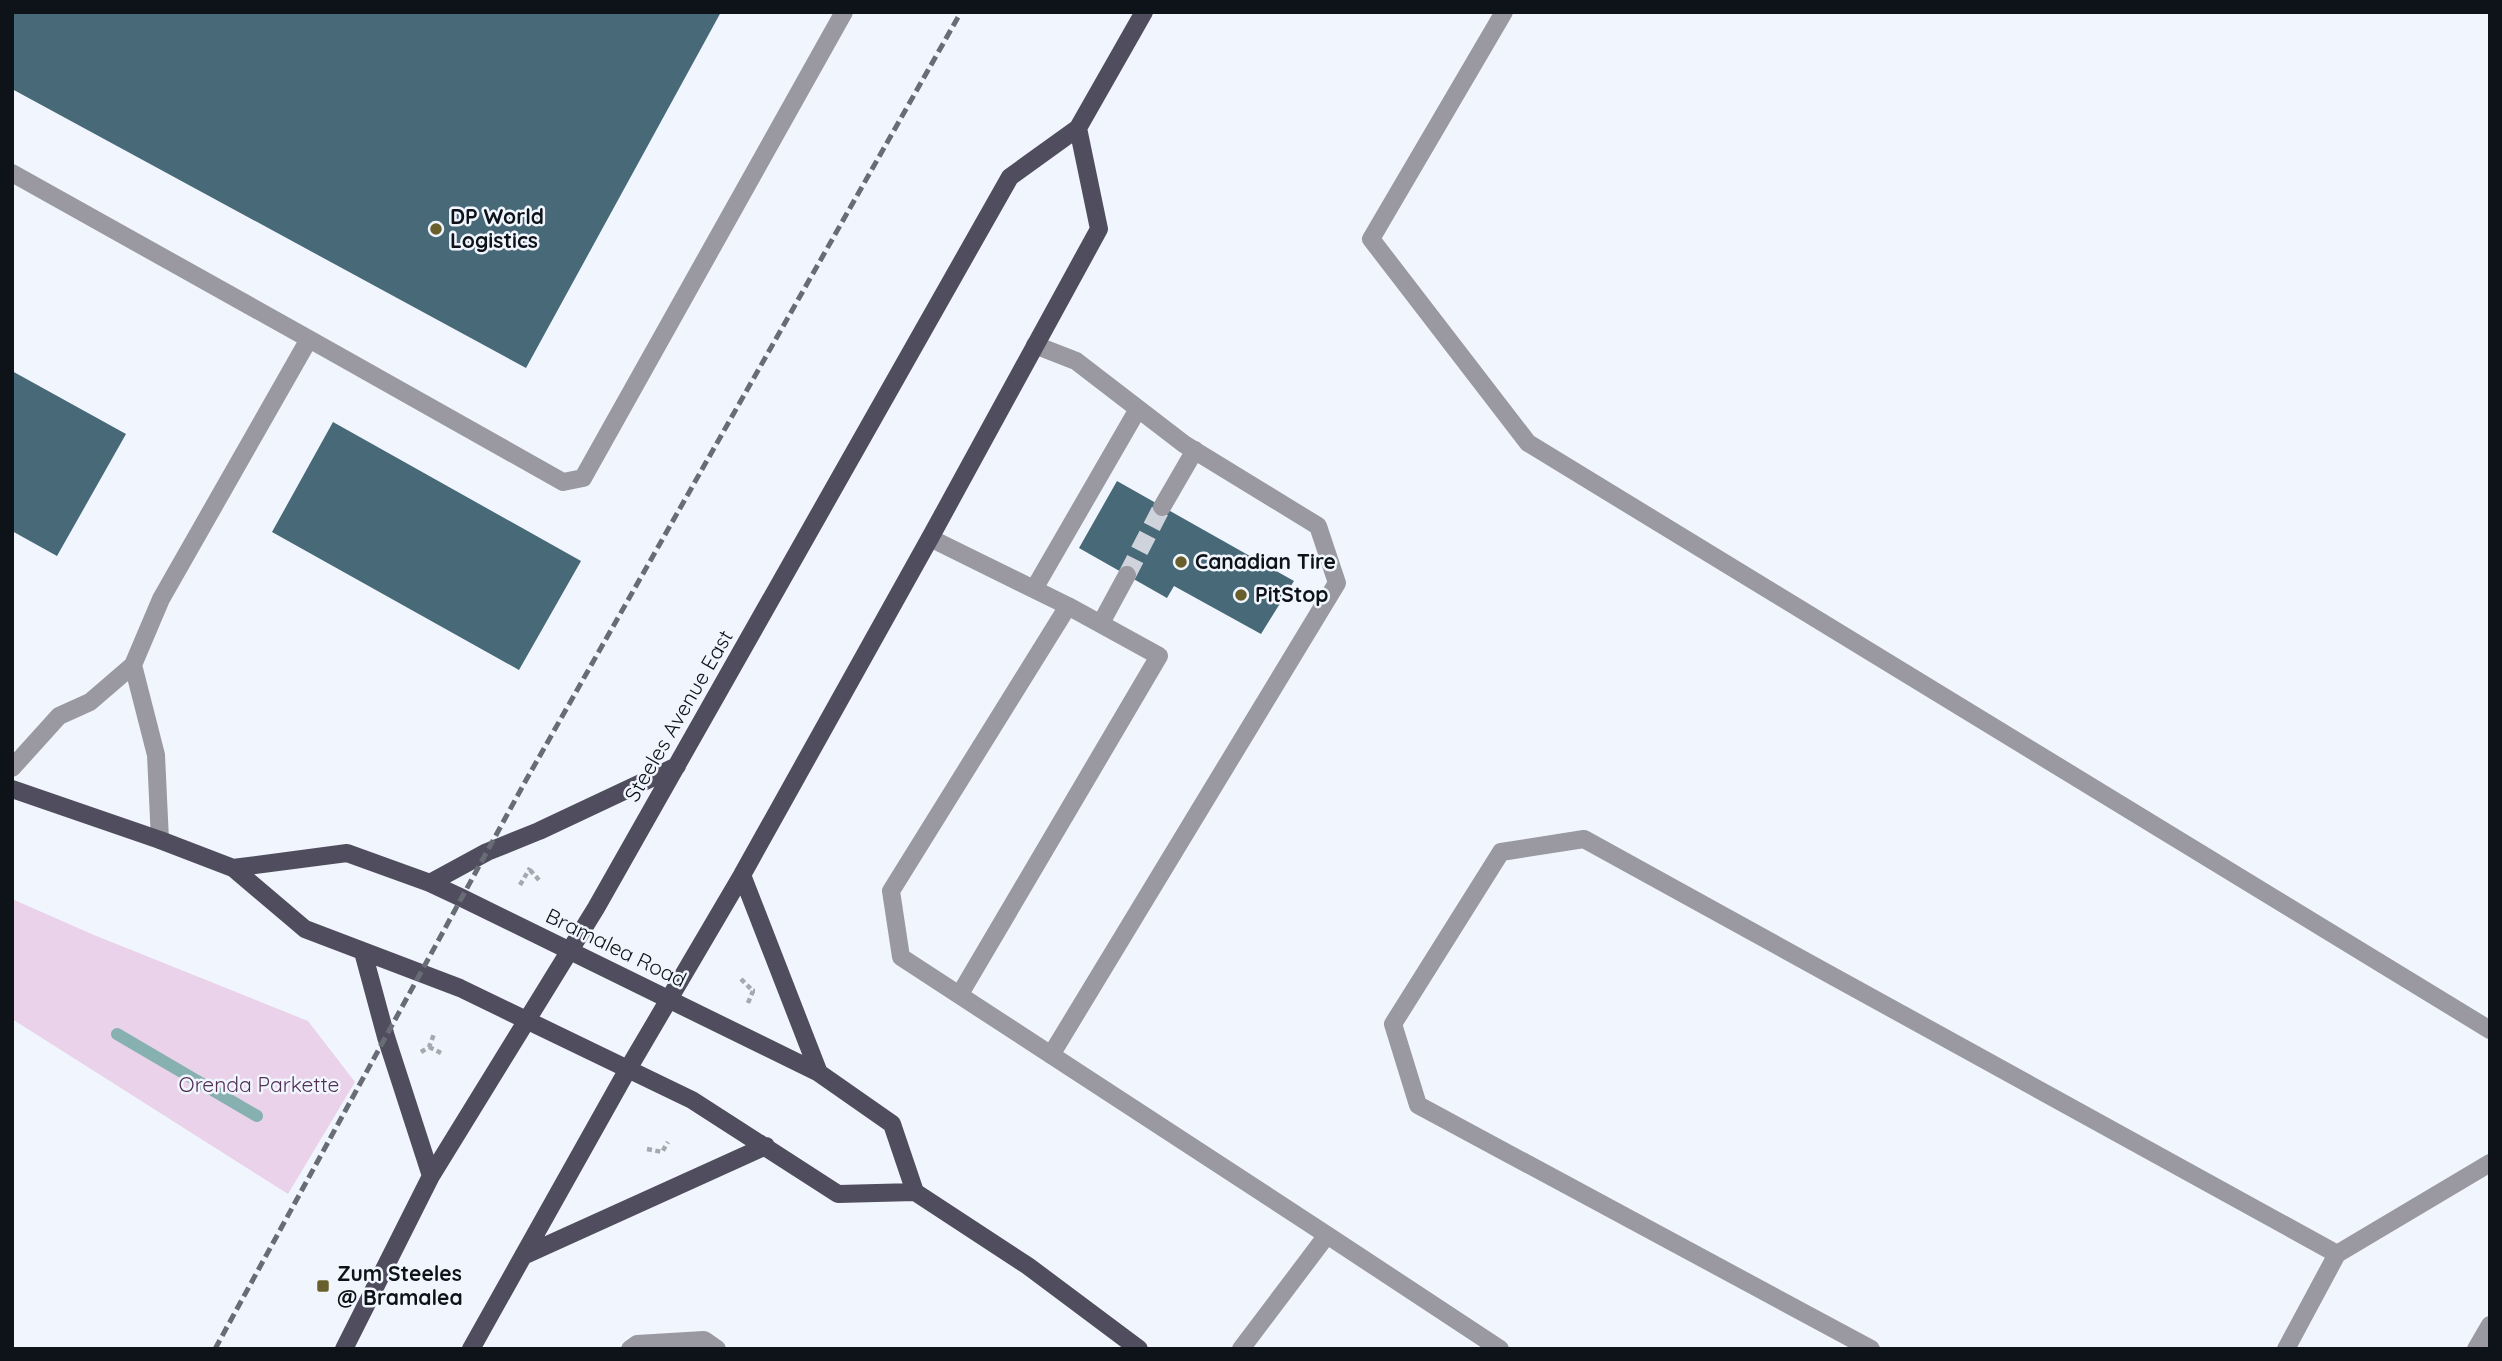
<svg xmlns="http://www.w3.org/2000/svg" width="2502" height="1361" font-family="Quicksand,sans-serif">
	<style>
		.green { fill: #e9d2ea }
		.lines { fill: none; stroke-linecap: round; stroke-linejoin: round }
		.stream { stroke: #87b1b0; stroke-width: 12 }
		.building { fill: #486978 }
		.minor-tunnel { stroke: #cfd4dc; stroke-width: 18; stroke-dasharray: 18 9; stroke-linecap: butt }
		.path { stroke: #a4a9b0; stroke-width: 4.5; stroke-dasharray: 5 3.5; stroke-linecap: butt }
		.minor { stroke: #9a99a2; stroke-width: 18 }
		.major { stroke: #504e5e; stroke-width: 18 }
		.rail { stroke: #686c74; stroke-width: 5; stroke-dasharray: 10 5; stroke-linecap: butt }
		.poi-dot { fill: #695f2c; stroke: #f1f6fe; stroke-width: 2.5 }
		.labels { text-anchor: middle; stroke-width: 5; stroke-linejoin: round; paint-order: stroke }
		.poi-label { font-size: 21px; font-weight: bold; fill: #0e1219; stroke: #f1f6fe; text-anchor: start }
		.street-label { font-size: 21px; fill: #0e1219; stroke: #f1f6fe }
		.park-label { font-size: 21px; fill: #523055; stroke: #f1f6fe }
	</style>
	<rect width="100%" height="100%" fill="#f1f6fe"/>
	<path class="green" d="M12,899L94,935L308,1021L355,1082L288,1194L12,1019Z"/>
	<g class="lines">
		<path class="stream" d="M117,1034L257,1116"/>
	</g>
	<path class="building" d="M12,12H721L526,368L12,89Z
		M12,371L126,434L57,556L12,531Z
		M333,422L581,561L519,670L272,532Z
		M1117,481L1294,581L1261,634L1174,586L1167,598L1079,548Z"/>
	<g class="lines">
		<path class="minor-tunnel" d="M1127,575L1162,507"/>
		<path class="path" d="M530,870L539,880
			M520,885L530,868
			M741,979L753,991H755
			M748,1003L753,991
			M429,1047L441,1053
			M421,1052L429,1047L434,1034
			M647,1149L662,1152L668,1142"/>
		<path class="minor" d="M1504,12L1371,239L1528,443L2490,1030
			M12,173L309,339
			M1035,345L1076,361L1184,444L1318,526L1337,583L1051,1055
			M1162,507L1195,450
			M930,538L1068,606L891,891L901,957L1327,1235L1241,1349
			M1034,589L1138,409
			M1101,623L1127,575
			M133,665L156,755L160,840
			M12,768L59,716L90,702L133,665L161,599L309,339L563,482L583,478L844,12
			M960,994L1159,656L1068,606
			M1327,1235L1500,1349
			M630,1349L637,1344L704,1340L717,1349
			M1871,1349L1418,1105L1393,1024L1501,852L1584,839L2337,1254
			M2286,1349L2337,1254L2490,1163
			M2476,1349L2490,1325"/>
		<path class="major" d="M12,789L160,840L233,868L305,929L460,988L692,1100L838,1194L915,1192L1028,1266L1139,1349
			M233,868L347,853L430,883L462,898L819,1073L892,1124L915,1192
			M742,875L819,1073
			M430,883L487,852L539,831L677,766
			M363,952L386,1037L431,1176
			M523,1256L766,1146
			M344,1349L431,1176L596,908L1010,177L1078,128L1144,12
			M471,1349L628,1069L742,875L930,538L1099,229L1078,128"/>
		<path class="rail" d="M215,1349L525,782L961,12"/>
	</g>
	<g class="poi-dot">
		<circle cx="436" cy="229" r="7"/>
		<circle cx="1181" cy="562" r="7"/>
		<circle cx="1241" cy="595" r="7"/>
		<rect x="316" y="1279" width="14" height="14" rx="3.5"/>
	</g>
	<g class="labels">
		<g class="poi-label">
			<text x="450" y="224">DP World<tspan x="450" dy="24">Logistics</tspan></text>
			<text x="1195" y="569">Canadian Tire</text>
			<text x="1255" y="602">PitStop</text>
			<text x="337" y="1281">Zum Steeles<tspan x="337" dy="24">@ Bramalea</tspan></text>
		</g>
		<g class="street-label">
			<text transform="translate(679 716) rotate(-60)" y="7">Steeles Avenue East</text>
			<text transform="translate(616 948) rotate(26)" y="7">Bramalea Road</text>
		</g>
		<g class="park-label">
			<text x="259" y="1092">Orenda Parkette</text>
		</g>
	</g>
	<rect width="2502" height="1361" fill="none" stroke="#0e1219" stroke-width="28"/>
</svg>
